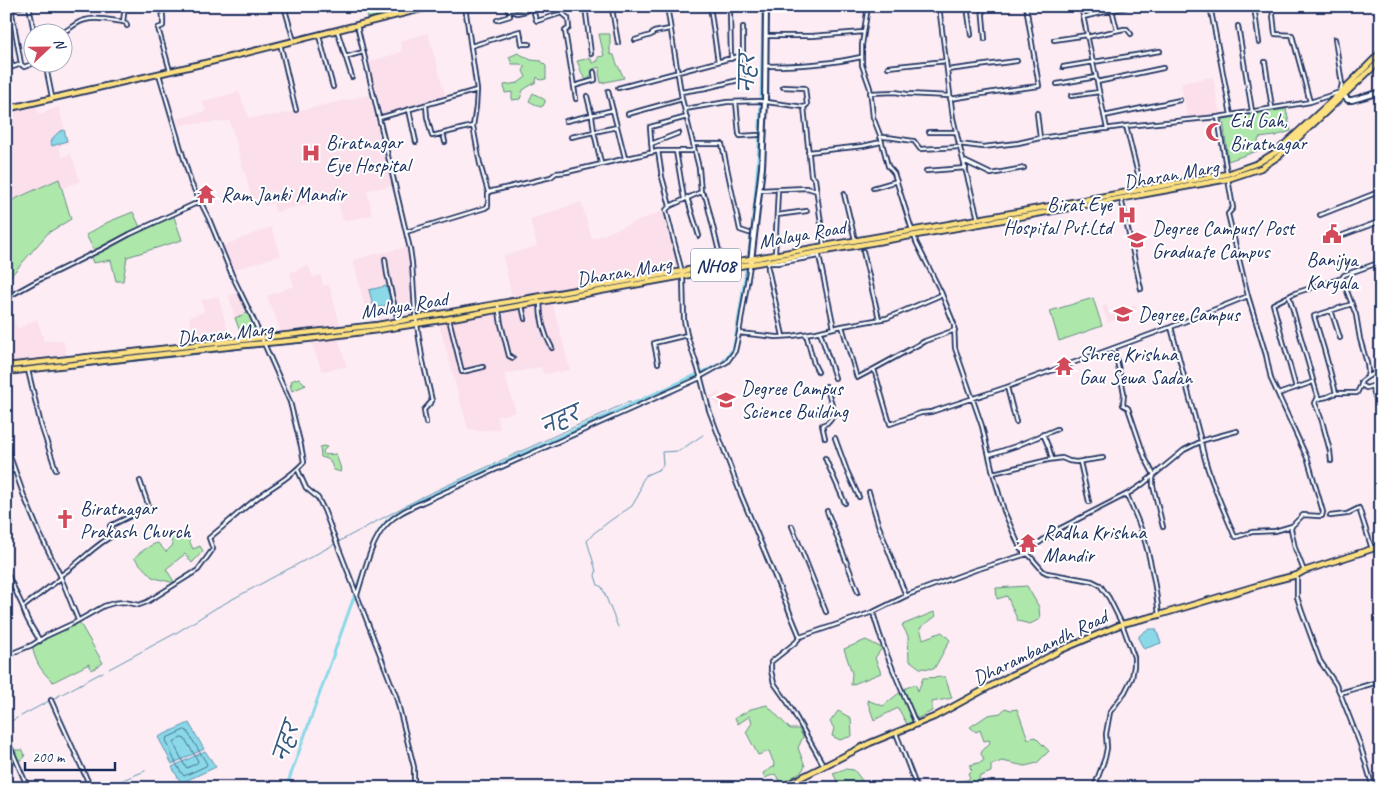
<svg xmlns="http://www.w3.org/2000/svg" width="1387" height="794" font-family="Caveat,'Playpen Sans Deva',sans-serif">
	<style>
		.built { fill: #fbdfeb }
		.green { fill: #aee7aa; stroke: #648b84 }
		.water { fill: #8ad8e8; stroke: #5e94b1 }
		.lines { fill: none; stroke-linecap: round; stroke-linejoin: round }
		.shore { stroke: #477395; stroke-width: 1 }
		.stream { stroke: #5e94b1; stroke-width: 1 }
		.canal { stroke: #8ad8e8; stroke-width: 3 }
		.street-casing { stroke: #1b2f5e; stroke-width: 6 }
		.secondary-casing { stroke: #1b2f5e; stroke-width: 8 }
		.primary-casing { stroke: #1b2f5e; stroke-width: 8 }
		.street { stroke: #fff; stroke-width: 2.5 }
		.secondary { stroke: #fff; stroke-width: 4 }
		.primary { stroke: #fde080; stroke-width: 4.5 }
		.labels { text-anchor: middle; stroke-width: 4; stroke-linejoin: round; paint-order: stroke }
		.shield { fill: #fff; stroke: #5f6d8e; stroke-width: 1 }
		.shield-label { font-size: 19px; font-weight: bold; fill: #1b2f5e }
		.poi-label { font-size: 20px; fill: #1b2f5e; stroke: #fff; text-anchor: start }
		.street-label { font-size: 20px; fill: #1b2f5e; stroke: #fff }
		.water-label { font-size: 21px; font-style: italic; fill: #375980; stroke: #fff }
	</style>
	<rect width="100%" height="100%" fill="#fdecf3"/>
	<filter id="ink" filterUnits="userSpaceOnUse"><feTurbulence type="fractalNoise" baseFrequency=".02" numOctaves="2"/><feDisplacementMap in="SourceGraphic" scale="10" xChannelSelector="R" yChannelSelector="G"/><feConvolveMatrix kernelMatrix="1 2 1 2 8 2 1 2 1" color-interpolation-filters="sRGB"/></filter>
	<g filter="url(#ink)">
		<path class="built" d="M428,33L446,98L383,115L368,62L402,52L400,41Z
			M1213,77L1220,116L1188,120L1181,83Z
			M239,92L249,118L279,115L369,95L393,186L367,190L372,215L343,221L337,198L342,196L275,212L273,203L265,205L263,200L253,202L230,121L188,124L179,126L177,119L206,111L202,101Z
			M34,103L39,114L59,107L62,120L69,141L59,147L62,157L71,154L80,181L61,189L58,179L6,203V109Z
			M581,202L592,239L663,211L680,266L512,298L503,256L537,246L530,219Z
			M271,227L281,255L230,271L220,247Z
			M408,247L412,263L415,313L368,319L353,260L376,254Z
			M308,265L313,277L321,275L323,286L329,284L339,321L345,332L285,341L267,296L294,286L290,273Z
			M240,291L250,312L235,318L229,296Z
			M218,296L232,346L197,351L189,317L204,312L202,300Z
			M552,302L570,370L544,374L541,367L504,374L516,412L497,416L500,429L478,431L471,429H468L439,324Z
			M1106,305L1111,316L1132,308V306L1135,305L1137,311L1108,323L1102,307Z
			M12,316L18,329L37,319L44,341L63,340L69,364L6,372V318Z
			M347,335L348,338L339,341L347,367L322,371L312,344L314,340Z
			M718,392L719,396L716,397L717,401L728,398L726,394L730,393L732,402L726,404L727,407L724,408L723,404L718,406L717,404H715L714,399H711L710,396Z"/>
		<path class="green" d="M364,6H389L390,12L368,18Z
			M599,34H610V54L614,55C616,64 620,69 624,78L601,83L599,73L600,67L593,69L591,76L586,80C580,72 581,69 577,61L591,58L592,63L598,61V57L604,56Z
			M518,53L531,60L541,61L546,66V79L540,80L537,77L536,82L523,90L520,99L512,100V92L505,93L504,85L518,83L526,77L523,71L525,67L520,64H512L509,57Z
			M533,93L545,100V102L543,106L540,107L529,101Z
			M1286,109L1291,131L1275,136L1259,138L1258,141L1260,150L1228,161L1223,119Z
			M59,179L71,219L48,233L10,277L6,259V203Z
			M133,212L141,229L173,214L182,240L127,257L123,281H116L111,260L93,263L90,254L95,252L86,235L108,222Z
			M1093,298L1102,326L1059,341L1050,311Z
			M250,312L263,343L245,345L235,318Z
			M299,378L306,385L292,391L290,385L292,384L291,381Z
			M323,446L327,447L323,451L324,455L336,454C337,460 341,465 341,472L334,470C329,460 332,460 321,457L320,447Z
			M174,534L180,535L189,534L187,536L193,549L200,546L203,551L192,563L185,554L166,569L175,583L162,580L152,577L134,558C139,553 151,544 158,543L166,552L173,545L171,541V536Z
			M1027,586L1039,607L1040,619L1030,624L1018,621L1007,596L997,599L996,588Z
			M934,612L936,616L920,628L923,639L942,632L950,640L934,669L920,668L909,660L908,636L902,625Z
			M78,620L103,663L92,670L89,664L53,682C41,671 35,662 32,645Z
			M866,640L882,648L875,658L881,673L851,685L852,673L844,649Z
			M945,677L952,698L932,702V711L907,724L898,708L874,720L867,700L883,706L904,689L915,684L918,691L923,678Z
			M767,705L790,729H799L803,737L798,748L805,766L802,771L782,784L775,774L765,778L763,773L775,766L769,751L758,755L746,732L752,723L750,716L738,724L735,718L751,709Z
			M1005,708L1011,710L1017,709L1028,739L1035,737L1049,751L1037,763L1025,766L1002,761L991,765V772L979,777L982,788H956L955,786L959,781L968,780L970,777L968,774L972,770L970,768V765L982,762L984,759L981,754L983,749L987,747L990,742L989,740L984,741L980,730L976,732L970,727L988,715L1001,713Z
			M838,711L851,718L852,736L840,740L832,736L834,728L830,722Z
			M6,747L8,750H23L25,757L10,766L6,762Z
			M845,769L854,770L864,783L865,788H840L833,773Z"/>
		<path class="water" d="M64,130L67,141L52,146L51,142C54,136 57,132 64,130Z
			M386,286L389,294L390,303L381,307L373,305L369,290Z
			M1150,629H1156L1161,643L1144,649L1139,640V636L1145,631Z
			M189,723L204,749L172,764L158,737Z
			M205,751L216,767L181,783L172,767Z"/>
		<g class="lines">
			<path class="shore" d="M185,730L187,731L207,764L206,766L184,776C178,770 170,750 166,740L167,738Z
				M182,738L185,739L198,761L197,763L187,768L185,766L174,744L175,741Z"/>
			<path class="stream" d="M712,264L748,257
				M549,292L584,286
				M428,314L503,300
				M263,335L391,320
				M268,346L302,343
				M222,351L262,347
				M6,363L258,335
				M73,368L218,352
				M338,542L422,497L626,403L630,402L632,404
				M618,627L602,587L598,585L595,576L596,571L587,541L594,533L611,520L632,506L639,494L641,483L646,475L660,469L663,465L662,452L679,451L703,435
				M109,669L176,633L216,608L335,544
				M21,716L103,672
				M6,724L17,718
				M103,788L145,771"/>
			<path class="canal" d="M748,259C760,175 762,91 763,6
				M374,542C383,518 396,514 416,502L722,363L734,348L747,265
				M356,589L365,566
				M286,788L355,594"/>
			<g class="street-casing">
				<path id="street" d="M29,6L34,32
					M162,6L163,19V26L158,28L170,71
					M284,6L294,41
					M395,6L397,15
					M465,6L477,90L476,107L473,126L480,164L488,192
					M532,6L536,20L537,21L562,13L568,18L569,28L565,31L576,99
					M585,6L591,54
					M613,6L612,9L618,43
					M667,6L682,99L699,168L701,192L670,206L666,210L683,276L684,320L687,335L700,375L709,410L741,495L800,637
					M710,6L718,62
					M868,6L862,45V65L870,88L873,117L880,135L888,166L894,173L912,230
					M939,6L953,118L959,144L983,147L1018,143L1040,138L1126,126L1218,117L1227,174
					M967,6L971,35
					M982,6L985,39
					M1081,6L1107,129
					M1111,6L1117,30
					M1210,6L1231,115
					M1254,6L1259,43
					M1272,6L1275,34L1292,35L1310,102
					M11,8L21,64L24,67L37,62
					M6,9L24,6
					M508,10L517,13L526,11
					M730,13L731,59
					M1083,17L1127,7
					M497,20L510,16L507,6
					M123,22L125,6
					M357,25L410,249L412,263L415,312L422,357L432,401L424,410L426,423
					M1238,26L1252,111
					M337,30L352,77
					M62,33C68,30 71,27 76,24C89,15 109,20 123,22L126,23L127,26
					M319,36L333,87
					M766,36H812L864,32
					M1087,37L1124,29H1127L1131,34
					M635,40L651,35L654,32L670,29
					M1054,40L1087,35
					M280,44C286,66 290,88 296,110
					M471,46L520,31L522,44H529
					M6,48L13,67L21,64
					M345,57L363,52
					M45,62L52,97
					M1265,62L1272,108
					M766,66C798,66 830,64 861,57
					M888,67L946,61
					M1063,67L1160,51
					M947,70L1017,61
					M1097,82L1163,68
					M1057,84L1096,77
					M574,86L595,80L594,72
					M783,87L805,88L807,105L804,107
					M618,88L743,55
					M608,91L625,158
					M681,92L706,88L743,79V27
					M870,93L895,92L907,94L950,96
					M587,96L592,116L594,132L601,163
					M1071,96L1099,92
					M950,99L1007,90L1039,86L1026,6
					M736,102L739,134L740,136L758,135
					M426,105L427,117L432,136L473,126
					M685,109L727,102L759,101L804,107L811,175L815,179L824,246
					M409,110L416,142
					M1037,113L1040,138
					M628,114L682,99
					M1104,116L1180,100
					M1218,117L1310,102L1340,92L1342,84L1335,39
					M379,118L477,90
					M566,121L613,110
					M1126,126L1143,194
					M929,132H955
					M443,133L445,142
					M571,137L617,127
					M880,137C892,136 902,140 914,141L920,149L960,147
					M651,144L679,133
					M693,144H722L740,230L749,233
					M960,148L978,219
					M658,151L662,177L670,206
					M676,151L684,199
					M652,152L650,127L687,117
					M808,152L863,146L881,142
					M964,161L991,174L1024,168
					M926,171L966,168
					M1228,179L1233,208L1228,214L1248,296L1266,355L1271,379L1308,460L1323,512L1322,516H1319L1303,515L1292,526L1291,529L1295,548L1304,571
					M873,188L897,181
					M759,190L807,188L817,191
					M701,192L706,198L722,264
					M844,194L855,240
					M687,197L699,236
					M1121,198L1141,289
					M777,215L807,211
					M1320,215L1381,191
					M406,232L485,208L488,206V192L551,177L556,173L567,172L658,151H692L694,148
					M914,235L916,242L941,292L954,324L955,348L982,426L993,473L1004,511L1021,550L1030,556L1043,571L1047,573L1092,581L1100,585L1109,598L1122,624L1134,657V666L1132,678L1125,692L1110,712L1106,734L1107,748L1105,758L1094,788
					M1335,238L1381,221
					M863,251L879,319
					M775,254L778,190
					M385,259L387,274L398,321
					M1342,278L1356,315L1360,339L1367,363L1368,371L1367,377
					M1289,296L1317,394L1318,397L1315,403L1322,421L1330,451L1331,461
					M6,298L35,282L102,249L130,234L201,201
					M540,302C540,318 544,334 552,348
					M498,305L501,324L509,356L513,358
					M522,306L525,319
					M1331,310L1340,338
					M449,319L462,372L483,367
					M842,326L857,378L874,369
					M1171,327L1201,441C1206,473 1222,505 1234,535L1236,537L1252,532L1275,531L1292,526
					M955,330L925,341L874,369L890,424L921,413L931,412L1007,387L1171,327L1248,296
					M820,332L835,378
					M739,333L776,337L792,336L817,332L842,326L887,318L941,295
					M806,334L814,364L818,372
					M783,336L768,269V264L770,263H778L819,256L834,328
					M1114,348L1124,393L1123,405L1128,408L1145,458L1154,475L1153,479V486L1163,527
					M658,363L654,343L687,335
					M1381,369C1374,374 1367,376 1361,382V385L1366,388L1372,386L1381,416
					M28,370L41,425L56,470
					M700,377L727,362L735,351L739,333L750,265
					M1007,387L1016,422
					M1296,388L1273,304L1295,293L1342,278L1344,275L1381,262
					M1336,393H1357L1361,385
					M1278,394L1313,382
					M1317,399L1327,397L1336,393L1324,349L1314,316L1352,304
					M1043,434L1049,448L1052,459
					M825,438L822,425L827,423L835,414L826,386
					M835,438L847,471L859,497
					M6,445L24,496L40,534L60,575L78,620
					M989,455L1016,446L1057,429
					M825,458L845,503
					M1080,462L1089,502
					M298,470L306,488L318,498L324,510L396,696L414,767V788
					M6,473L15,470
					M993,473L1048,460L1062,458L1069,461L1076,462L1103,458
					M869,492L878,524L906,596
					M1127,495C1132,508 1139,521 1143,535C1151,560 1156,589 1159,615
					M6,511L11,523
					M827,511L858,592
					M1330,516L1347,514L1359,508L1372,549
					M792,526L826,612
					M6,571L23,607C25,619 34,630 40,641
					M61,575C80,563 94,545 114,535L110,526L149,507L140,481
					M1297,575V597L1302,612L1320,661L1335,683L1340,693L1360,744L1373,788
					M357,595C364,573 371,540 387,524C397,513 411,508 423,502L700,378
					M23,607L61,578
					M873,612C883,651 901,687 916,724
					M6,659L15,652L32,645L46,636L72,624L104,606L114,603L124,602L139,605L147,602L198,570L213,549L209,538C227,524 244,507 264,493C278,483 292,476 304,462L301,446L290,402L250,312L232,275L209,219L191,183L159,74
					M1340,693L1381,681
					M51,700L91,788
					M896,733L917,788
					M6,737L28,788
					M824,766L788,703L774,683L771,671V662L796,642L800,637L873,612L910,594L975,570L1027,554L1036,545L1057,530L1131,492L1143,484L1184,450L1204,440L1237,431"/>
			</g>
			<g class="secondary-casing">
				<path id="secondary" d="M1342,94L1348,100H1352L1381,92
					M751,261L762,167L765,101L766,6"/>
			</g>
			<g class="primary-casing">
				<path id="primary" d="M6,109L214,61L433,6
					M6,366L377,325L1034,209L1227,174L1258,163L1276,152L1336,97L1381,52
					M6,372L245,345L308,339L378,330L441,320L683,276L1036,214L1228,179L1261,168L1279,156L1381,60
					M780,788L870,743L934,717L1011,675L1035,664L1061,650L1122,624L1159,615L1273,581L1297,575L1304,571L1381,546"/>
			</g>
			<use href="#street" class="street"/>
			<use href="#secondary" class="secondary"/>
			<use href="#primary" class="primary"/>
		</g>
	</g>
	<defs>
		<g id="mosque-bare" transform="scale(1.5)"><path d="M3.5-4.9A6 6 0 1 0 3.5 4.9A5 5 0 1 1 3.5-4.9Z" fill="#d1495b" stroke="#fff" stroke-width="2.5" paint-order="stroke"/></g>
		<g id="hospital-bare" transform="scale(1.5)"><path d="M-5-5h3v3.5h4V-5h3V5h-3V1.5h-4V5h-3Z" fill="#d1495b" stroke="#fff" stroke-width="2.5" paint-order="stroke"/></g>
		<g id="temple-bare" transform="scale(1.5)"><path d="M0-6L5-2H3V0L6.5 2.5H4V6H1.5V3h-3V6H-4V2.5H-6.5L-3 0V-2H-5Z" fill="#d1495b" stroke="#fff" stroke-width="2.5" paint-order="stroke"/></g>
		<g id="civic-bare" transform="scale(1.5)"><path d="M-.6-6.5H3V-4.5H.6V-3L4-1V1h2V6H-6V1h2V-1L-.6-3ZM-1.2 2.5V6h2.4V2.5Z" fill="#d1495b" stroke="#fff" stroke-width="2.5" paint-order="stroke"/></g>
		<g id="university-bare" transform="scale(1.5)"><path d="M0-5L7-2L0 1L-7-2ZM-4 1L0 2.5L4 1V4Q0 6-4 4Z" fill="#d1495b" stroke="#fff" stroke-width="2.5" paint-order="stroke"/></g>
		<g id="church-bare" transform="scale(1.5)"><path d="M-1.2-6h2.4v3.5h3.3v2.4h-3.3V6h-2.4V-.1h-3.3v-2.4h3.3Z" fill="#d1495b" stroke="#fff" stroke-width="2.5" paint-order="stroke"/></g>
	</defs>
	<g fill-rule="evenodd">
		<use href="#mosque-bare" x="1215" y="132"/>
		<use href="#hospital-bare" x="311" y="153"/>
		<use href="#temple-bare" x="206" y="194"/>
		<use href="#hospital-bare" x="1127" y="215"/>
		<use href="#civic-bare" x="1332" y="234"/>
		<use href="#university-bare" x="1137" y="240"/>
		<use href="#university-bare" x="1123" y="314"/>
		<use href="#temple-bare" x="1064" y="366"/>
		<use href="#university-bare" x="726" y="400"/>
		<use href="#church-bare" x="65" y="519"/>
		<use href="#temple-bare" x="1028" y="543"/>
	</g>
	<g class="labels">
		<rect class="shield" x="691" y="248.5" width="50" height="33" rx="4"/>
		<g class="shield-label">
			<text x="716" y="272">NH08</text>
		</g>
		<g class="poi-label">
			<text x="1230" y="127">Eid Gah,<tspan x="1230" dy="23">Biratnagar</tspan></text>
			<text x="326" y="149">Biratnagar<tspan x="326" dy="23">Eye Hospital</tspan></text>
			<text x="221" y="201">Ram Janki Mandir</text>
			<text x="1112" y="211" text-anchor="end">Birat Eye<tspan x="1112" dy="23">Hospital Pvt.Ltd</tspan></text>
			<text x="1152" y="235">Degree Campus/ Post<tspan x="1152" dy="23">Graduate Campus</tspan></text>
			<text x="1332" y="266" text-anchor="middle">Banijya<tspan x="1332" dy="23">Karyala</tspan></text>
			<text x="1138" y="321">Degree Campus</text>
			<text x="1079" y="361">Shree Krishna<tspan x="1079" dy="23">Gau Sewa Sadan</tspan></text>
			<text x="741" y="395">Degree Campus<tspan x="741" dy="23">Science Building</tspan></text>
			<text x="80" y="515">Biratnagar<tspan x="80" dy="23">Prakash Church</tspan></text>
			<text x="1043" y="539">Radha Krishna<tspan x="1043" dy="23">Mandir</tspan></text>
		</g>
		<g class="street-label">
			<text transform="translate(1171 174) rotate(-10)" y="7">Dharan Marg</text>
			<text transform="translate(802 234) rotate(-10)" y="7">Malaya Road</text>
			<text transform="translate(624 271) rotate(-10)" y="7">Dharan Marg</text>
			<text transform="translate(404 305) rotate(-9)" y="7">Malaya Road</text>
			<text transform="translate(225 333) rotate(-6)" y="7">Dharan Marg</text>
			<text transform="translate(1040 647) rotate(-26)" y="7">Dharambaandh Road</text>
		</g>
		<g class="water-label">
			<text transform="translate(747 73) rotate(-89)" y="7">नहर</text>
			<text transform="translate(560 420) rotate(-24)" y="7">नहर</text>
			<text transform="translate(286 742) rotate(-71)" y="7">नहर</text>
		</g>
	</g>
	<rect width="1387" height="794" fill="none" stroke="#fff" stroke-width="25"/>
	<rect x="12" y="12" width="1362" height="769" fill="none" stroke="#1b2f5e" stroke-width="2" filter="url(#ink)"/>
	<g transform="translate(48 48) rotate(68)"><circle r="24" fill="#ffffff" stroke="#a4acbf"/>
	<path d="M0-4L9 19L0 12L-9 19Z" fill="#d1495b"/>
	<text y="-8" font-size="14" font-weight="bold" text-anchor="middle" fill="#1b2f5e">N</text>
	</g>
	<path d="M25 762v8h90v-8" fill="none" stroke="#1b2f5e" stroke-width="2.5"/>
	<text x="32" y="762" font-size="15" fill="#1b2f5e" stroke="#ffffff" stroke-width="4" paint-order="stroke">200 m</text>
</svg>
